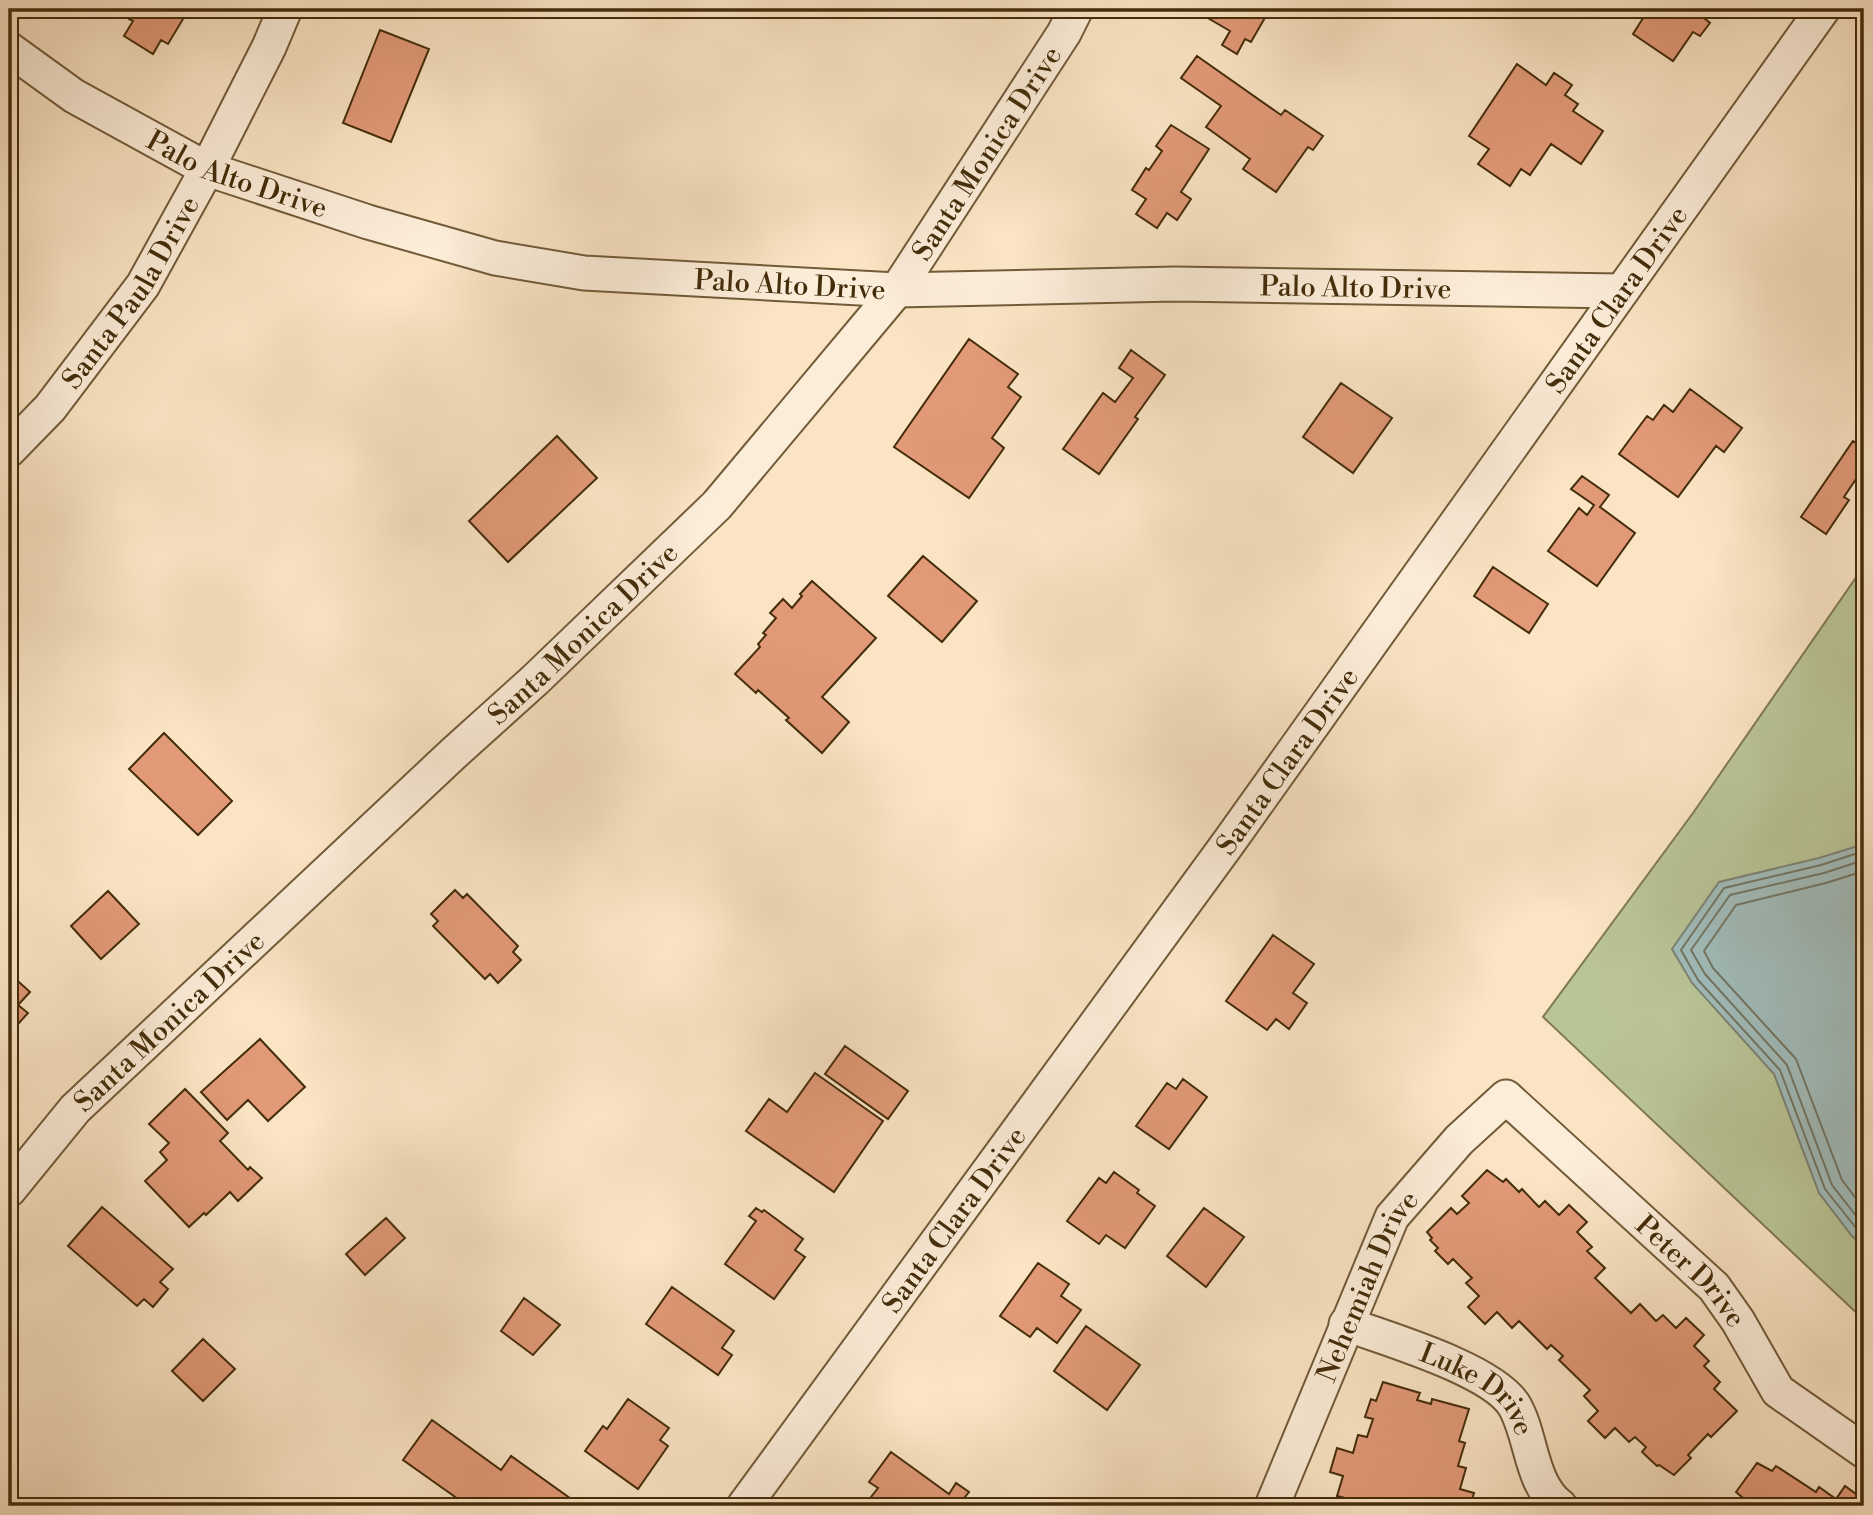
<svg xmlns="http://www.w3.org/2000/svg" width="1873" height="1515" font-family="'Libre Bodoni',serif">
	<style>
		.green { fill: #bac597; stroke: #7f7950; stroke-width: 2 }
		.water { fill: #a1bdbc; stroke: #7c8375; stroke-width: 2 }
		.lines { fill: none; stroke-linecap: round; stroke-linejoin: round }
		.shore { stroke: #727563; stroke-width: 2 }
		.building { fill: #e29978; stroke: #442d0a; stroke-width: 2 }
		.minor-casing { stroke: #725b38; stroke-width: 37 }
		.minor { stroke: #fcedd9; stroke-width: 33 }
		.labels { text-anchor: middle; stroke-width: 5; stroke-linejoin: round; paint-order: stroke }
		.street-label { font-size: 28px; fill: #442d0a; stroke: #fcedd9 }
	</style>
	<rect width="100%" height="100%" fill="#fae4c4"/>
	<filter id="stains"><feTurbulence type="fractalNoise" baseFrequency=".00286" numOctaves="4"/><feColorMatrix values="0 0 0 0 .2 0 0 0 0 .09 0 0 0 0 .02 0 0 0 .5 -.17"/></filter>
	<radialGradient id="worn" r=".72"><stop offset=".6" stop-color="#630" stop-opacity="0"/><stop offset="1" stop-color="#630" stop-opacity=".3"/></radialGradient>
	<path class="green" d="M1864,566V1320L1543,1017L1693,813Z"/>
	<path class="water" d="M1864,844V1247L1852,1236L1819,1193L1774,1074L1692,983L1672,949L1719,882L1819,858Z"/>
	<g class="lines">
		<path class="shore" d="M1864,851L1821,865L1724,888L1681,950L1698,980L1780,1070L1825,1189L1864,1238
			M1864,860L1824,873L1730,895L1691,950L1705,974L1787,1065L1832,1185L1864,1226
			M1864,871L1826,883L1736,905L1704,951L1713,968L1796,1059L1842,1180L1864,1209"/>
	</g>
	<path class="building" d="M135,9H189L168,44L161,40L153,54L124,36L133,21L129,19Z
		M1205,9H1270L1251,42L1245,39L1237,54L1222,45L1230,31L1201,14Z
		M1636,9H1709L1703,17L1710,23L1700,36L1693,32L1673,61L1633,34L1645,15Z
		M380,30L429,49L391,142L343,123Z
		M1197,56L1281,115L1285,110L1323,136L1313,150L1308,147L1276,192L1243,169L1250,159L1206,127L1221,106L1181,78Z
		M1517,64L1546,85L1554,73L1572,85L1565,95L1578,104L1573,111L1603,131L1581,164L1551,144L1530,175L1521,169L1510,186L1478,164L1489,149L1469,136Z
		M1171,125L1209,149L1181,192L1191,199L1177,220L1167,213L1157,228L1136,214L1146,199L1132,190L1146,168L1149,170L1162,151L1156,146Z
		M969,339L1018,374L1008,387L1021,397L992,438L1004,448L969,498L894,447Z
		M1131,350L1165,375L1135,417L1138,419L1099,474L1063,449L1103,393L1115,402L1133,378L1119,368Z
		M1341,383L1392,418L1353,473L1303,437Z
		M1690,389L1742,428L1724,452L1716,446L1678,497L1619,454L1647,416L1653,420L1664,405L1673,412Z
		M557,436L597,478L508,562L469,521Z
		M1853,441L1864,449V467L1844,497L1849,500L1826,534L1801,517Z
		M1582,476L1609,495L1600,507L1635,533L1597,586L1548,551L1579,508L1587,515L1594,505L1571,489Z
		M923,556L977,601L942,642L888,596Z
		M1493,567L1548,604L1529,633L1474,596Z
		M812,581L876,638L822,697L849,722L822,753L786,720L789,718L758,690L756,693L735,674L760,647L758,644L766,635L763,633L776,618L770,613L783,599L792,608L802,596L800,594Z
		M164,733L232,801L198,835L129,769Z
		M455,890L463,898L467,894L518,946L513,952L521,960L498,983L490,974L485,979L433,926L438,921L431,914Z
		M108,891L139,924L101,959L71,926Z
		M1273,935L1314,964L1293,993L1307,1003L1289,1029L1276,1019L1267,1030L1226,1001Z
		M9,973L30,992L18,1005L28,1013L9,1034Z
		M260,1039L305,1087L268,1121L248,1100L227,1120L201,1092Z
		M845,1046L908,1091L888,1119L825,1074Z
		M815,1073L883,1121L834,1192L746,1131L769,1099L787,1112Z
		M1183,1079L1207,1097L1169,1149L1136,1126L1167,1083L1176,1089Z
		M185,1089L228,1133L220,1141L248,1170L250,1167L262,1178L238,1201L230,1192L206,1215L204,1213L189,1227L145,1181L167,1160L160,1152L169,1143L149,1124Z
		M1487,1170L1503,1182L1506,1179L1519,1192L1522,1189L1539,1207L1545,1201L1559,1215L1569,1205L1587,1222L1577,1232L1592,1247L1587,1251L1605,1268L1595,1278L1631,1313L1640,1304L1656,1321L1663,1315L1676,1328L1686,1318L1704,1335L1694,1346L1709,1361L1704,1366L1720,1382L1714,1389L1737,1411L1711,1437L1708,1434L1688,1455L1691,1458L1674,1475L1659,1465L1657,1466L1642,1452L1646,1447L1635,1437L1629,1442L1615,1428L1605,1438L1588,1421L1598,1411L1584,1396L1590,1390L1559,1360L1563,1356L1551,1345L1547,1349L1519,1321L1512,1328L1497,1312L1485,1324L1468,1307L1479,1296L1466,1283L1472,1278L1453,1259L1448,1264L1435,1251L1438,1248L1430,1240L1432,1238L1427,1232L1451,1208L1457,1214L1469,1203L1462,1196Z
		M1114,1172L1139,1190L1137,1193L1155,1206L1125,1248L1106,1235L1099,1244L1067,1221L1099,1178L1106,1183Z
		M102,1207L173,1269L160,1282L168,1289L153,1307L144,1299L137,1306L68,1246Z
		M756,1208L762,1212L764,1210L803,1239L795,1250L805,1257L774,1299L725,1264L756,1221L749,1216Z
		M1204,1208L1244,1237L1206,1287L1167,1256Z
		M386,1218L405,1238L365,1275L346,1254Z
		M1038,1263L1069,1284L1061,1296L1081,1310L1057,1343L1037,1328L1030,1337L1000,1316Z
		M672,1287L734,1331L722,1348L732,1355L718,1375L646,1324Z
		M524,1298L560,1325L533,1355L501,1331Z
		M1086,1326L1140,1365L1107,1410L1054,1371Z
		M203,1339L235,1369L203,1401L172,1371Z
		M1383,1382L1420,1393L1417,1400L1431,1404L1432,1399L1469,1409L1459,1441L1465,1443L1458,1466L1466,1468L1460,1489L1474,1493L1470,1506H1342L1345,1498L1337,1496L1343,1476L1330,1472L1337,1448L1353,1453L1358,1435L1367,1437L1373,1419L1365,1417L1371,1399L1376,1401Z
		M628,1399L669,1428L660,1440L668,1446L638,1489L585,1451L603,1426L607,1429Z
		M432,1420L501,1470L511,1456L581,1506H468L403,1460Z
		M891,1452L949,1494L956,1483L969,1492L961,1502L967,1506H864L878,1488L869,1482Z
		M1757,1463L1772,1471L1776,1466L1816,1492L1819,1487L1836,1499L1845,1486L1864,1500L1860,1506H1737L1743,1498L1736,1492Z"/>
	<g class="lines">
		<g class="minor-casing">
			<g id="minor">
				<path id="s1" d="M9,49L74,96L207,169L368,222L495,258L584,273L897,290L1175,284L1620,291"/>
				<path id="s2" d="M9,450L50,408L143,285L207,169L269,47L285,9"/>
				<path id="s3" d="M9,1190L75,1109L454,753L535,680L717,505L897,290L1064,33L1076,9"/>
				<path id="s4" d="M1346,1324C1387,1339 1491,1369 1514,1405C1532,1435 1530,1484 1560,1506"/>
				<path id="s5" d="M744,1506L1229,842L1823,9"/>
				<path id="s6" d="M1272,1506L1392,1217L1459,1140L1506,1097L1714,1287L1738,1321L1778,1391L1864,1451"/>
			</g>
		</g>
		<use href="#minor" class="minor"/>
	</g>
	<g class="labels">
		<g class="street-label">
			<text dy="10" stroke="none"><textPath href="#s3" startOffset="1430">Santa Monica Drive</textPath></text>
			<text dy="10" stroke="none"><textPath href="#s1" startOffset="262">Palo Alto Drive</textPath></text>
			<text dy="10" stroke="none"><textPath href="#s1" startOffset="830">Palo Alto Drive</textPath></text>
			<text dy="10" stroke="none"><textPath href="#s1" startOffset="1396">Palo Alto Drive</textPath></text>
			<text dy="10" stroke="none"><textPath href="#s2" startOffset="200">Santa Paula Drive</textPath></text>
			<text dy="10" stroke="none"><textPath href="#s5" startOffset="1489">Santa Clara Drive</textPath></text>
			<text dy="10" stroke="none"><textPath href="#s3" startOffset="800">Santa Monica Drive</textPath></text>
			<text dy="10" stroke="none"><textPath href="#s5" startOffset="922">Santa Clara Drive</textPath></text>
			<text dy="10" stroke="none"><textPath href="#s3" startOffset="233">Santa Monica Drive</textPath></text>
			<text dy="10" stroke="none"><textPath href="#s5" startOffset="355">Santa Clara Drive</textPath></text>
			<text dy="10" stroke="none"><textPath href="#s6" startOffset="733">Peter Drive</textPath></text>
			<text dy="10" stroke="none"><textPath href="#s6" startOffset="240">Nehemiah Drive</textPath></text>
			<text dy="10" stroke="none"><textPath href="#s4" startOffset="150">Luke Drive</textPath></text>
		</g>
	</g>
	<rect width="1873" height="1515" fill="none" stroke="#fae4c4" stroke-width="35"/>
	<rect x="10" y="10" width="1852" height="1494" fill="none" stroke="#442d0a" stroke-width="3.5"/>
	<rect x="18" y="18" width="1838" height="1480" fill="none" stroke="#442d0a" stroke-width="2"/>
	<rect width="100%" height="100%" filter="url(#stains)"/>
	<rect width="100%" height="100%" fill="url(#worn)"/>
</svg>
